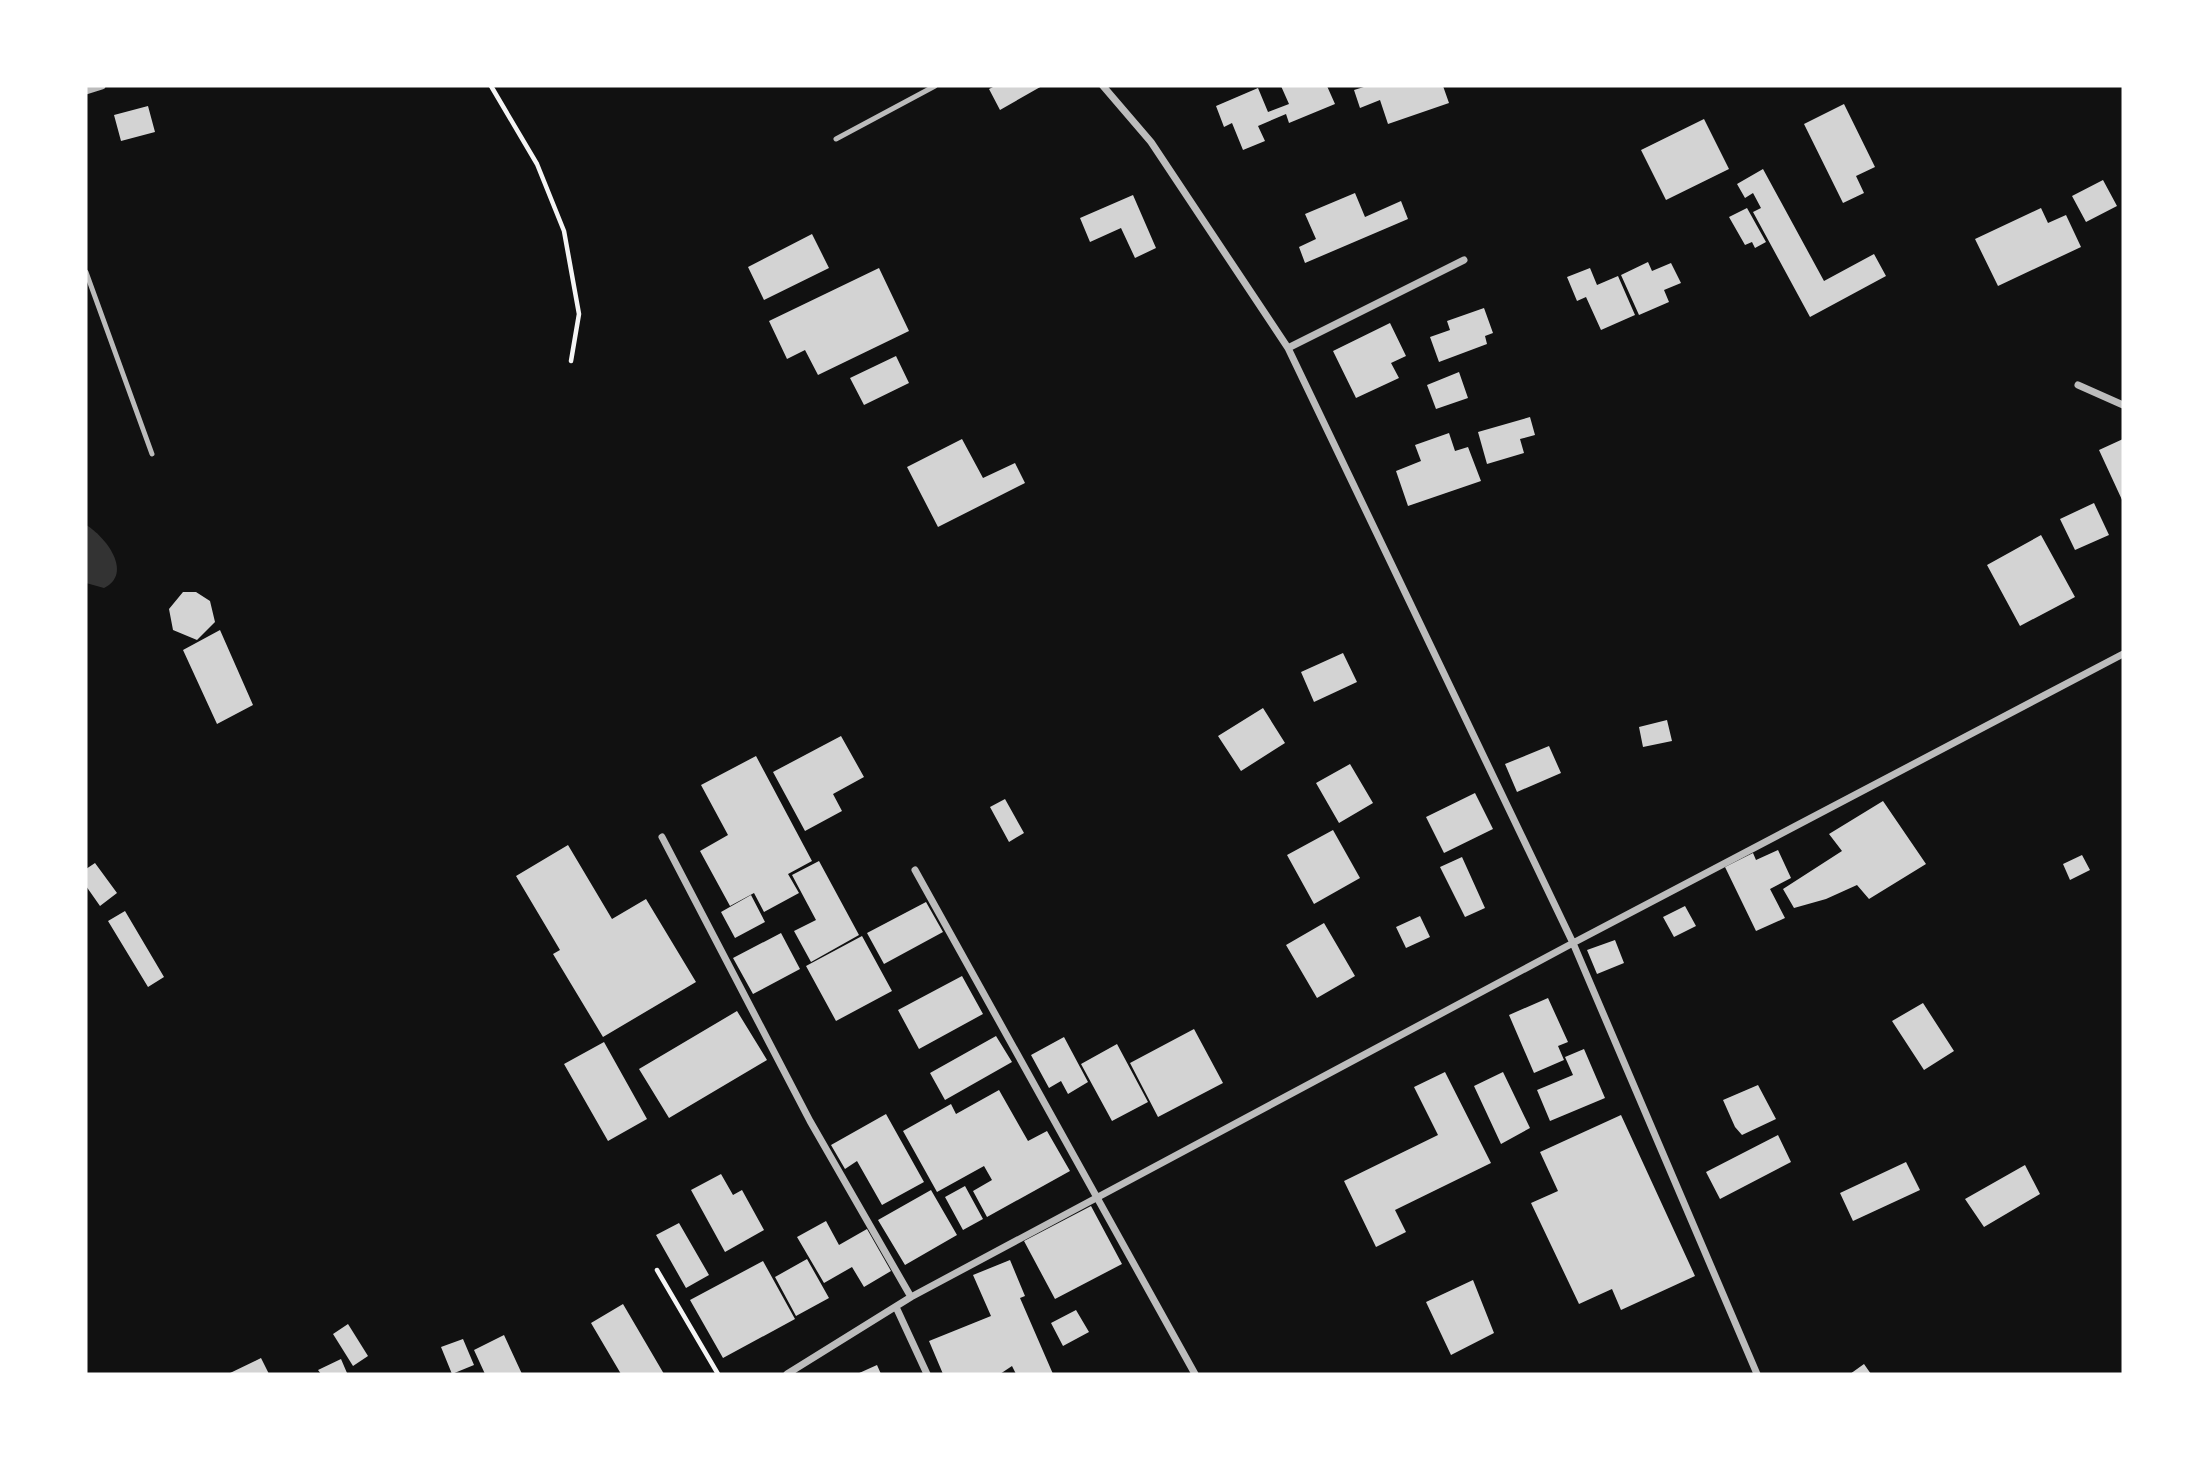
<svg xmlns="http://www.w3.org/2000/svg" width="2209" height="1460" font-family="'Work Sans',sans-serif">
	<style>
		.water { fill: #333 }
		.building { fill: #d3d3d3 }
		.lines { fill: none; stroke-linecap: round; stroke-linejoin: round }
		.path { stroke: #f5f5f5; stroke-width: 4.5 }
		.service { stroke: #bcbcbc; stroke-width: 5 }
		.minor { stroke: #bcbcbc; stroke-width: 7 }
	</style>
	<rect width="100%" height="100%" fill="#111"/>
	<path class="water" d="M86,525C105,536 134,573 104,588L86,583Z"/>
	<path class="building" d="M995,86H1042L1000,110L989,89Z
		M1281,86H1327L1335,104L1289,123L1286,114L1258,126L1265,141L1243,150L1232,123L1224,127L1216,106L1258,88L1268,112L1289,104Z
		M1367,86H1443L1449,103L1388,124L1380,100L1360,108L1354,90Z
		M1844,104L1875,167L1856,176L1864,193L1843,203L1804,124Z
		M148,106L155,132L121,141L114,115Z
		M1704,119L1729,169L1666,200L1641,150Z
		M1763,169L1824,281L1874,254L1886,276L1810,317L1753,212L1761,208L1753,193L1745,198L1737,184Z
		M2103,180L2117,206L2086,222L2072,196Z
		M1355,193L1365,217L1401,201L1408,219L1305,263L1299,247L1316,239L1305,214Z
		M1133,195L1156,248L1135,258L1121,228L1090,242L1080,218Z
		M1747,208L1766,242L1755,248L1752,242L1745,245L1729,217Z
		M2041,208L2048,223L2066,215L2081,247L1998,286L1975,239Z
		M812,234L829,268L764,300L748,267Z
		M1648,262L1652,271L1671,263L1681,283L1664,290L1669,302L1639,315L1621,275Z
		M879,268L909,331L818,375L805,350L787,359L769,321Z
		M1590,268L1597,285L1618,276L1635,315L1601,330L1586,297L1577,301L1567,277Z
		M1484,308L1493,333L1485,336L1487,344L1439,362L1430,337L1450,330L1447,321Z
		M1390,323L1406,356L1391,363L1399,378L1356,398L1333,351Z
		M896,356L909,383L864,405L850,378Z
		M1459,372L1468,398L1436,409L1427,385Z
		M1530,417L1535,435L1520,439L1524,453L1487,464L1478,432Z
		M1449,433L1455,451L1468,447L1481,481L1408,506L1396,471L1421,461L1415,445Z
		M962,439L983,478L1015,463L1025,483L938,527L907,467Z
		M2123,439V502L2099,450Z
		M2094,503L2109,535L2075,550L2060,519Z
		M2041,535L2075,597L2020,626L1987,565Z
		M183,592H196L210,601L215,622L197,640L173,630L169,609Z
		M220,630L253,705L217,724L183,650Z
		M1343,653L1357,682L1314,702L1301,672Z
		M1263,708L1285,743L1241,771L1218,736Z
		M1667,720L1672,741L1643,747L1639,727Z
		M841,736L864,777L833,794L842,811L805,831L773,772Z
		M1549,746L1561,773L1517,792L1505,764Z
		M756,756L812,861L788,874L799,893L764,912L754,893L730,906L700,851L728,835L701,785Z
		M1350,764L1373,803L1339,823L1316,783Z
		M1475,793L1493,829L1444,853L1426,817Z
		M1005,799L1024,833L1009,842L990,807Z
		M1883,801L1926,864L1869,899L1857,885L1826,899L1794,908L1783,889L1842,851L1829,834Z
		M1333,830L1360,878L1314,904L1287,855Z
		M568,845L612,919L646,899L696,982L603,1037L553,954L560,950L516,876Z
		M1778,850L1791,878L1770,889L1785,918L1756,931L1725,867L1753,853L1756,860Z
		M2082,855L2090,870L2070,880L2063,864Z
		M1462,857L1485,908L1465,917L1440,867Z
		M819,861L859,935L811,962L794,931L816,920L792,875Z
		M95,863L117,893L100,906L86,886V869Z
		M751,895L765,922L735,938L721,912Z
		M926,902L943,932L884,964L867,933Z
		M1685,906L1696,926L1674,937L1663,917Z
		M125,911L164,977L148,987L108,921Z
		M1420,916L1430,937L1406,948L1396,927Z
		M1324,923L1355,976L1317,998L1286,945Z
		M781,933L800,969L753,994L733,958Z
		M862,936L892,991L836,1021L806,966Z
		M1615,940L1624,963L1597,974L1587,950Z
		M962,976L983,1014L919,1049L898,1010Z
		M1548,998L1568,1042L1558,1046L1564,1060L1534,1073L1509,1015Z
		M1923,1003L1954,1051L1924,1070L1892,1021Z
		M737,1011L767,1060L669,1118L639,1069Z
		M1194,1029L1223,1083L1158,1117L1130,1063Z
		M996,1036L1012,1062L945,1100L930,1073Z
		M1064,1037L1088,1082L1068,1094L1061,1081L1049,1088L1031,1055Z
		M604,1042L647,1119L608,1141L564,1064Z
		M1117,1044L1148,1102L1112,1121L1081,1064Z
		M1584,1049L1605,1098L1550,1121L1537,1090L1573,1075L1565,1057Z
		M1445,1072L1491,1163L1395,1210L1406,1232L1376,1247L1344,1181L1438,1135L1414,1087Z
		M1503,1072L1530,1128L1501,1144L1474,1086Z
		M1758,1085L1776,1119L1742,1135L1735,1127L1723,1100Z
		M999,1090L1028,1141L1047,1131L1070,1171L987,1217L973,1191L992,1180L984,1166L937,1192L903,1131L951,1104L956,1114Z
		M886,1114L924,1182L882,1205L857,1161L845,1169L831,1145Z
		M1621,1115L1695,1276L1621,1310L1612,1289L1579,1304L1531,1203L1558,1191L1540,1152Z
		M1778,1135L1791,1162L1720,1199L1706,1172Z
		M1906,1162L1920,1190L1853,1221L1840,1193Z
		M2025,1165L2040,1194L1984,1227L1965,1199Z
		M721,1174L733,1195L742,1190L764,1230L725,1252L691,1190Z
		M965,1186L983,1219L963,1230L945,1197Z
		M931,1190L957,1235L905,1265L878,1220Z
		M1091,1206L1122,1264L1055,1299L1024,1241Z
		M826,1221L839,1245L867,1229L891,1271L864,1287L852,1267L824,1283L797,1237Z
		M679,1223L709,1275L686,1288L656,1235Z
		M807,1259L829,1298L796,1316L775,1277Z
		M1010,1260L1025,1296L1020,1298L1053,1374H1016L1012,1366L1000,1374H943L929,1341L991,1316L973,1275Z
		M763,1261L795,1319L723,1358L690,1300Z
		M1473,1280L1494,1333L1451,1355L1426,1302Z
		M623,1304L664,1374H621L591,1323Z
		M1076,1310L1089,1332L1063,1346L1051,1323Z
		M348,1324L368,1356L353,1366L333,1334Z
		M504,1335L522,1374H485L474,1350Z
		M463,1339L474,1365L452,1374L441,1347Z
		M261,1358L269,1374H228Z
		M341,1359L347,1373L321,1374L318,1370Z
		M1864,1364L1871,1374H1850Z
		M877,1365L881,1374H857Z"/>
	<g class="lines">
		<path class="path" d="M491,86L537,164L564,231L579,314L571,361
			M657,1270L718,1374"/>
		<path class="service" d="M836,139L935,86
			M86,272L152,454"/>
		<path class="minor" d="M1103,86L1151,142L1288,348L1573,943L1757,1374
			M86,91L102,86
			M1288,348L1464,260
			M2078,385L2123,405
			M662,837L810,1121L911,1297
			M915,870L1195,1374
			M896,1307L927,1374
			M787,1374L911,1297L1573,943L2123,654"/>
	</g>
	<rect width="2209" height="1460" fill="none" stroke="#ffffff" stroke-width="175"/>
</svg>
